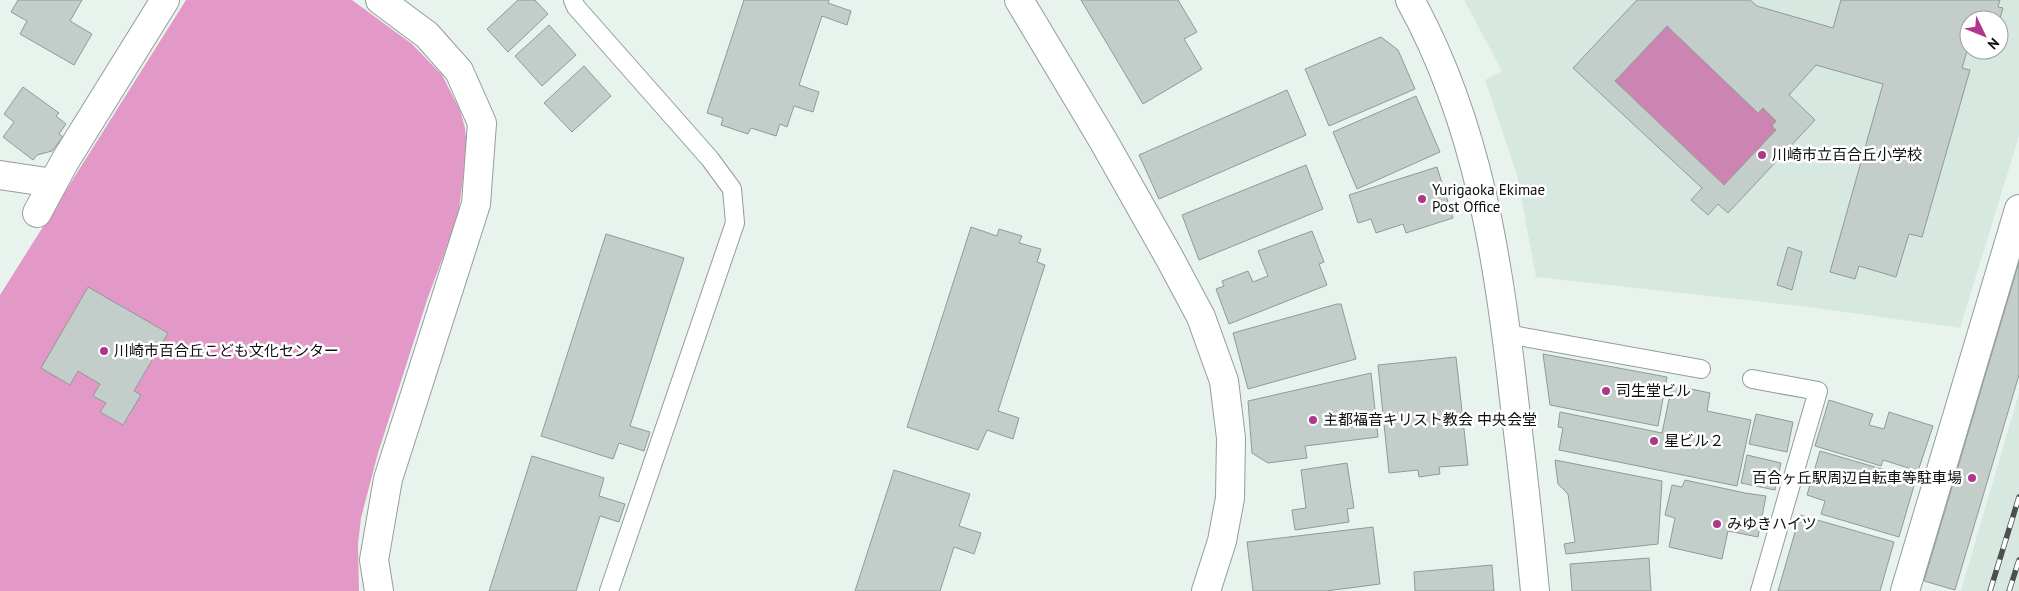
<svg xmlns="http://www.w3.org/2000/svg" width="2019" height="591" font-family="'PT Sans','Noto Sans JP',sans-serif">
	<style>
		.built { fill: #d6e8e0; fill-rule: evenodd }
		.forest { fill: #e299c7 }
		.water { fill: #cc85b2 }
		.building { fill: #c3cdc9; stroke: #909a96; fill-rule: evenodd }
		.lines { fill: none; stroke-linecap: round; stroke-linejoin: round }
		.service-casing { stroke: #939d99; stroke-width: 20 }
		.minor-casing { stroke: #939d99; stroke-width: 30 }
		.tertiary-casing { stroke: #939d99; stroke-width: 30 }
		.service { stroke: #fff; stroke-width: 18 }
		.minor { stroke: #fff; stroke-width: 28 }
		.tertiary { stroke: #fff; stroke-width: 28 }
		.rail-casing { stroke: #4a4f4d; stroke-width: 5.5 }
		.rail { stroke: #fff; stroke-width: 4; stroke-dasharray: 11; stroke-linecap: butt }
		.poi-dot { fill: #ae368b; stroke: #fff; stroke-width: 2 }
		.labels { text-anchor: middle; stroke-width: 5; stroke-linejoin: round; paint-order: stroke }
		.poi-label { font-size: 15px; fill: #0d100f; stroke: #fff; text-anchor: start }
	</style>
	<rect width="100%" height="100%" fill="#e8f3ee"/>
	<path class="built" d="M1464,0H2019V136L1960,328L1809,307L1536,277L1517,175L1485,80L1502,71ZM1969,20H1999V50H1969Z
		M2019,393V591H1961Z"/>
	<path class="forest" d="M186,0H352L412,44L442,75L460,110L465,128L467,147L458,217L428,297L378,453L361,518L358,544L359,591H0V295Z"/>
	<path class="water" d="M1667,26L1758,113L1763,108L1776,121L1772,126L1776,130L1724,185L1615,81Z"/>
	<path class="building" d="M18,0H82L70,21L92,34L74,65L20,34L27,21L11,12Z
		M518,0H535L548,14L508,52L487,29Z
		M744,0H829L828,3L851,11L847,25L822,16L799,85L819,92L813,112L794,106L787,127L780,124L776,136L751,128L748,134L721,125L723,118L707,113Z
		M1081,0H1178L1197,32L1184,39L1202,69L1143,104Z
		M1637,0H1750L1757,6L1833,28L1841,0H2000L1998,7L2003,8L1999,21L1969,20V44L1962,68L1970,70L1922,237L1909,234L1896,277L1859,266L1855,279L1830,272L1883,84L1816,65L1789,95L1815,120L1728,213L1718,204L1708,215L1691,200L1702,188L1573,68ZM1667,26L1758,113L1763,108L1776,121L1772,126L1776,130L1724,185L1615,81Z
		M549,25L576,55L542,86L515,56Z
		M1381,37L1398,50L1415,89L1329,126L1305,69Z
		M584,66L611,96L572,132L544,103Z
		M23,87L59,113L56,116L66,124L59,134L63,137L52,151L37,155L33,160L3,137L14,122L4,114Z
		M1287,90L1306,135L1159,199L1139,155Z
		M1416,96L1440,152L1357,189L1333,132Z
		M1306,165L1323,209L1199,260L1182,215Z
		M1437,167L1453,218L1406,233L1403,224L1376,233L1371,219L1358,223L1349,195Z
		M971,227L997,236L999,229L1022,236L1019,243L1041,249L1037,262L1045,265L998,411L1019,418L1013,439L987,430L978,450L907,427Z
		M1312,231L1324,262L1319,264L1327,285L1229,324L1216,289L1224,286L1222,281L1248,271L1253,282L1268,276L1258,251Z
		M606,234L684,258L630,426L650,432L644,451L619,443L613,459L541,436Z
		M1788,247L1802,252L1792,290L1777,285Z
		M2019,262V375L1955,590L1924,581Z
		M88,287L168,333L134,391L141,395L123,425L100,412L106,403L93,396L100,384L78,371L70,385L41,368Z
		M1337,304H1341L1356,359L1248,389L1233,333Z
		M1543,354L1667,377L1658,426L1550,405Z
		M1456,357L1468,465L1439,467L1440,474L1419,477L1418,470L1389,473L1378,365Z
		M1371,373L1378,437L1305,446L1307,458L1268,463L1252,453L1248,401Z
		M1672,385L1710,393L1707,411L1751,420L1737,486L1559,450L1563,428L1558,427L1560,412L1662,433Z
		M1829,400L1873,414L1869,425L1884,429L1889,412L1933,426L1918,471L1883,460L1881,466L1815,446Z
		M1756,414L1793,422L1787,452L1749,444Z
		M1820,451L1916,479L1899,537L1821,514L1825,501L1807,495Z
		M1747,455L1781,463L1775,490L1741,483Z
		M532,456L604,478L599,496L625,504L619,522L600,516L576,591H489Z
		M1555,460L1662,481L1658,544L1566,554L1564,544L1575,542L1568,494L1558,484Z
		M1347,463L1354,508L1347,509L1349,522L1295,530L1292,510L1306,508L1301,470Z
		M894,470L970,494L959,526L981,533L974,554L954,547L940,591H855Z
		M1685,480L1745,493L1766,496L1758,537L1728,531L1722,559L1669,547L1675,518L1665,515L1672,485L1682,487Z
		M1800,515L1894,542L1880,591H1778Z
		M1373,527L1380,584L1326,591H1253L1247,542Z
		M1649,558L1651,591H1572L1570,564Z
		M1492,565L1494,591H1415L1414,572Z"/>
	<g class="lines">
		<g class="service-casing">
			<path id="service" d="M573,0L576,7L710,159L732,189L735,223L609,591
				M1507,334L1701,369
				M1752,379L1818,391L1760,591"/>
		</g>
		<g class="minor-casing">
			<path id="minor" d="M1019,0L1104,142L1169,257L1201,317L1224,381L1231,438L1230,498L1222,541L1206,591
				M0,175L53,183
				M37,213L65,161L165,0
				M379,591L374,560L388,479L476,204L482,123L459,71L427,35L380,0
				M1905,591L2019,209"/>
		</g>
		<g class="tertiary-casing">
			<path id="tertiary" d="M1410,0C1478,123 1499,262 1514,399C1522,463 1529,527 1535,591"/>
		</g>
		<use href="#service" class="service"/>
		<use href="#minor" class="minor"/>
		<use href="#tertiary" class="tertiary"/>
		<g class="rail-casing">
			<path id="rail" d="M1990,591L2019,497
				M2009,591L2019,560"/>
		</g>
		<use href="#rail" class="rail"/>
	</g>
	<g class="poi-dot">
		<circle cx="1762" cy="155" r="5"/>
		<circle cx="1422" cy="199" r="5"/>
		<circle cx="104" cy="351" r="5"/>
		<circle cx="1606" cy="391" r="5"/>
		<circle cx="1313" cy="420" r="5"/>
		<circle cx="1654" cy="441" r="5"/>
		<circle cx="1972" cy="478" r="5"/>
		<circle cx="1717" cy="524" r="5"/>
	</g>
	<g class="labels">
		<g class="poi-label">
			<text x="1772" y="160">川崎市立百合丘小学校</text>
			<text x="1432" y="195">Yurigaoka Ekimae<tspan x="1432" dy="17">Post Office</tspan></text>
			<text x="114" y="356">川崎市百合丘こども文化センター</text>
			<text x="1616" y="396">司生堂ビル</text>
			<text x="1323" y="425">主都福音キリスト教会 中央会堂</text>
			<text x="1664" y="446">星ビル２</text>
			<text x="1962" y="483" text-anchor="end">百合ヶ丘駅周辺自転車等駐車場</text>
			<text x="1727" y="529">みゆきハイツ</text>
		</g>
	</g>
	<g transform="translate(1984 35) rotate(133)"><circle r="24" fill="#ffffff" stroke="#9e9f9f"/>
	<path d="M0-4L9 19L0 12L-9 19Z" fill="#ae368b"/>
	<text y="-8" font-size="14" font-weight="bold" text-anchor="middle" fill="#0d100f">N</text>
	</g>
</svg>
